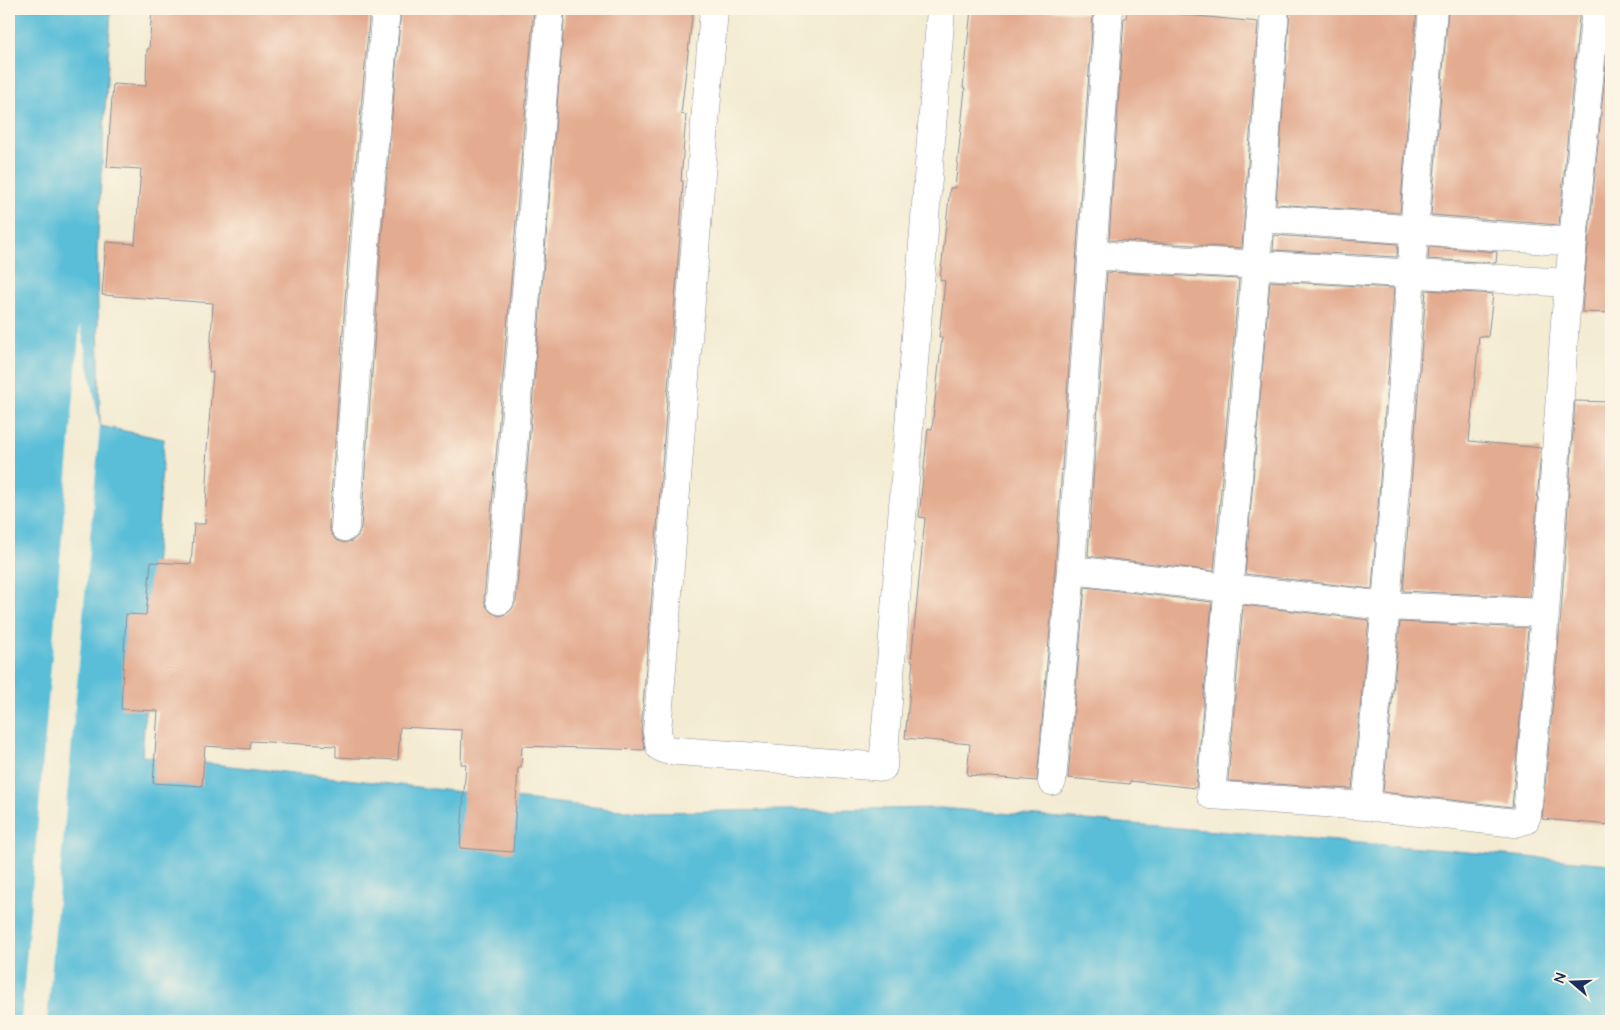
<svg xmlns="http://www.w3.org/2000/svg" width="1620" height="1030" font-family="'Architects Daughter',sans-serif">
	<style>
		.water { fill: #5abed8; stroke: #3a769b }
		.pier { fill: #f3ebd2 }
		.building { fill: #e3ab90 }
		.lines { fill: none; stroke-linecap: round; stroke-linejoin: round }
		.minor-casing { stroke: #878d98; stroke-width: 29 }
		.minor { stroke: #fff; stroke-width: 28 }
	</style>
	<rect width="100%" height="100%" fill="#fcf5e5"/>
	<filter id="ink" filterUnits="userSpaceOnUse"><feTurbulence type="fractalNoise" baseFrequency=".02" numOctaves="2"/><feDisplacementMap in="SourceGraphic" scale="10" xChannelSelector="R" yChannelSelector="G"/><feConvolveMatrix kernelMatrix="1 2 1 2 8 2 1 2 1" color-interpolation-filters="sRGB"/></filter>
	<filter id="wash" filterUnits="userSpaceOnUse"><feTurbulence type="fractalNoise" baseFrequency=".0096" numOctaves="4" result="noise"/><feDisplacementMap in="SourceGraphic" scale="20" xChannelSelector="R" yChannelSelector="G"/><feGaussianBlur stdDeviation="1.12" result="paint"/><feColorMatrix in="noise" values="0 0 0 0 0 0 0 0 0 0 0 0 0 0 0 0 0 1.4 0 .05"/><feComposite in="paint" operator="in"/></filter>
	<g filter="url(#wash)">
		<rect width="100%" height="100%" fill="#f3ebd2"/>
		<path class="water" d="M9,9H111L97,251L100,426L164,439L142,756L638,812L941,808L1611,864V1021H9Z"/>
		<path class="pier" d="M80,324L100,426L47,1021H21Z"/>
		<g id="blocks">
			<path class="building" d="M152,9H370L350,231L329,526L331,533L336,540L344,543L352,541L358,536L361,528L382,233L401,9H534L484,599L486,606L491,612L499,616L506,614L512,609L516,601L565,9H693L681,114L686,115L681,181H683L680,236L641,731L645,750L522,746L521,768H518L513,852L460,848L466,764H461L462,730L400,727L398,760L336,757V746L251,741L250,749L205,746L202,786L153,783L158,711L121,709L126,614L146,615L151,562L191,564L194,524H205L208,463L206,462L213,372H209L213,303L102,295L106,242L135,244L141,169L107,167L113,84L146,86L147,49H149Z
				M971,9H1034L1093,14L1055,569L1037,781L967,775L970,744L905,738L913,661H911L925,518L919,517L928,428L932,429L942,337H939L945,281L940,280L950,188H955L965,88H963Z
				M1127,9L1258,22L1242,248L1109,240L1124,18H1126Z
				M1290,9H1417L1400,213L1276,204Z
				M1448,9H1580L1559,225L1431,215Z
				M1611,14V313L1582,312L1584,284Z
				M1274,235L1398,244L1397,257L1273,250Z
				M1429,247L1497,252L1496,263L1428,259Z
				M1107,272L1239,279L1214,571L1088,556Z
				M1270,281L1394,288L1372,589L1245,574Z
				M1426,290L1493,294L1488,337L1479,336L1469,441L1541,448L1530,597L1403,591Z
				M1575,401L1611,402V825L1542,819L1561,614Z
				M1085,587L1212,602L1196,788L1130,781V784L1068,778Z
				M1243,605L1369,620L1352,789L1228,781Z
				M1400,622L1528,628L1512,807L1383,792Z"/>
		</g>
	</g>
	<g filter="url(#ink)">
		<use href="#blocks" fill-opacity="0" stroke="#878d98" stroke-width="1"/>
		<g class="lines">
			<g class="minor-casing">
				<path id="minor" d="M714,9L657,732L660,747L666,750L883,767L941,9
					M1275,9L1256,266L1211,795L1366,806L1515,823L1525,820L1527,815L1545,613L1565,322L1596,9
					M1260,218L1573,242
					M1092,255L1569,283
					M345,527L366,232L386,9
					M1071,570L1386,606L1545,613
					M500,600L550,9
					M1052,781L1071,570L1109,9
					M1366,806L1386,606L1419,169L1433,9"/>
			</g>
			<use href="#minor" class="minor"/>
		</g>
	</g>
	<rect width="1620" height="1030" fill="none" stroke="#fcf5e5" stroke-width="30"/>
	<g transform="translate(1572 982) rotate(289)" stroke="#fcf5e5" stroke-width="4" paint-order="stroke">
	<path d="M0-4L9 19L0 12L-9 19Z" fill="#1b2f5e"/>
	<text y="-8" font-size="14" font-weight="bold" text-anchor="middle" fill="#1b2f5e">N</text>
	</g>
</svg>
